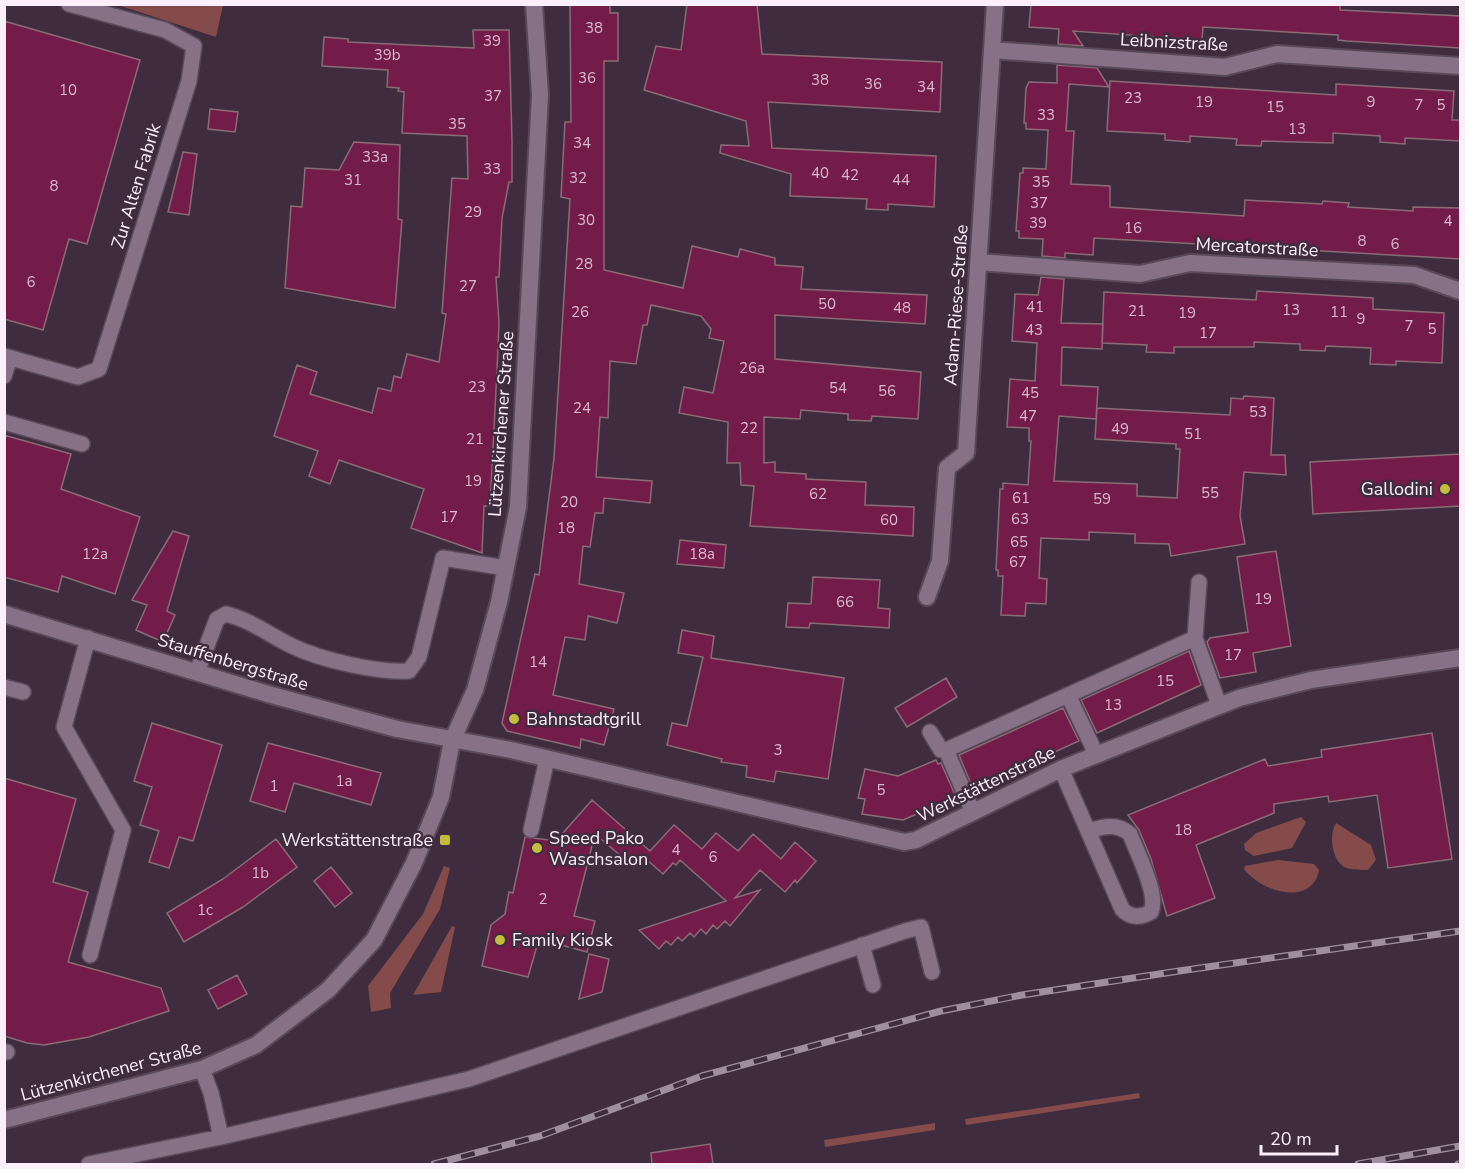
<svg xmlns="http://www.w3.org/2000/svg" width="1465" height="1169" font-family="'Nunito Sans',sans-serif">
	<style>
		.green { fill: #854b4a }
		.building { fill: #741c49; stroke: #896c77; stroke-width: 1.5 }
		.lines { fill: none; stroke-linecap: round; stroke-linejoin: round }
		.service-casing { stroke: #584959; stroke-width: 18 }
		.minor-casing { stroke: #584959; stroke-width: 20 }
		.tertiary-casing { stroke: #584959; stroke-width: 20 }
		.service { stroke: #867186; stroke-width: 15 }
		.minor { stroke: #867186; stroke-width: 16 }
		.tertiary { stroke: #867186; stroke-width: 16 }
		.rail-casing { stroke: #9e8f9e; stroke-width: 7 }
		.rail { stroke: #3f2d3f; stroke-width: 4.5; stroke-dasharray: 14; stroke-linecap: butt }
		.poi-dot { fill: #c4bc3d; stroke: #3f2d3f; stroke-width: 2 }
		.labels { text-anchor: middle; stroke-width: 5; stroke-linejoin: round; paint-order: stroke }
		.number-label { font-size: 15px; fill: #d8bace }
		.street-label { font-size: 18px; fill: #faeffa; stroke: #3f2d3f }
		.poi-label { font-size: 18px; fill: #faeffa; stroke: #3f2d3f; text-anchor: start }
	</style>
	<rect width="100%" height="100%" fill="#3f2d3f"/>
	<path class="green" d="M118,5H223L216,37Z
		M1301,817L1306,822L1292,848L1254,856L1245,850L1244,844L1256,833Z
		M1336,823L1371,845L1376,860L1368,870C1361,870 1351,870 1344,867C1331,859 1329,834 1336,823Z
		M1278,860L1314,864L1319,870C1312,908 1260,891 1244,869L1245,866Z
		M444,866L450,868L440,909L390,993L391,1008L371,1012L368,986L423,914Z
		M452,926L455,927L441,992L413,995Z
		M1139,1093L1140,1098L966,1125L965,1119Z
		M935,1123V1130L825,1147L824,1140Z"/>
	<path class="building" d="M570,4H610V13H618V61H604V270L683,288L692,246L738,257L740,249L775,258V265L803,267L801,289L927,295L925,324L775,315V359L921,372L918,419L872,416L871,421L848,420V414L801,410L800,419L764,417V463L775,462V472L806,474V479L866,482L865,505L914,507L913,536L750,526L754,486L741,485L740,463H727L728,422L679,413L684,387L713,393L724,341L709,338L711,329L701,316L651,305L647,325H643L636,364L610,361L608,418L600,417L596,477L652,481L650,503L604,498L603,513H595L590,547L583,546L579,584L624,593L617,623L588,616L585,640L565,637L553,695L614,709L604,745L581,739L580,748L507,731L502,723L535,574L539,575L554,458L570,199L561,197L565,122H571Z
		M687,4H757L762,54L942,62L940,112L768,102L772,148L936,156L934,207L888,204V210L866,209L867,199L790,196L791,174L720,153L721,145L749,146L746,121L644,90L656,46L681,50Z
		M1031,4H1340V10L1461,16L1460,48L1347,41L1338,40V35L1203,27L1202,40L1073,31L1083,46L1058,44L1059,29L1029,27Z
		M4,21L140,60L87,244L69,239L43,330L4,319Z
		M473,30H509L512,142V182H509L502,218L499,277H496L499,323L497,370L490,506H484L482,553L411,528L424,489L339,460L330,484L309,476L318,451L274,436L297,365L317,372L310,394L372,413L378,388L391,391L394,376L401,378L407,354L439,362L446,314L442,313L452,178L468,179L467,136L402,133L404,92L398,91L399,88L387,87L388,70L322,66L324,37L348,39V42L474,48Z
		M1057,65L1097,68L1109,87L1069,84L1066,131H1074L1071,184L1110,186V207L1244,216L1245,200L1322,204L1323,201L1349,203L1348,207L1413,211V207L1461,208V259L1094,238L1093,255L1065,253V258L1042,256L1043,239L1019,238V231H1016L1020,173H1023V168L1046,169L1048,130L1026,129V123H1024L1026,88L1029,82L1057,83Z
		M1110,81L1336,95V84L1454,91L1452,120H1461V141L1405,138V144L1380,142V136L1333,133V143L1262,141L1261,146L1236,145L1237,139L1190,136V142L1165,140V134L1107,131Z
		M210,109L238,112L235,132L208,129Z
		M354,142L400,145L398,219L402,220L395,308L285,288L291,206L302,207L305,168L339,170Z
		M183,152L197,154L189,215L168,212Z
		M1041,277L1064,279L1061,323L1103,324L1102,349L1062,347L1061,385L1098,387L1096,419L1059,416L1054,481L1137,484V496L1177,498L1180,449H1176V444L1095,439L1097,408L1230,415L1231,398L1243,399L1244,396L1274,398L1271,455H1285L1286,475L1244,472L1240,516L1245,544L1171,556L1169,544L1135,543V534L1089,532V540L1041,538L1039,578L1047,579L1046,604L1026,603L1025,616L1001,615L1003,576H998V570H996L1000,489H1003V483L1028,485L1031,441H1029V428L1007,427L1010,379L1035,381L1037,343L1012,341L1015,294L1038,295Z
		M1257,291L1373,298V309L1444,313L1442,363L1396,361V365L1370,364L1371,348L1326,346L1325,351L1300,350V344L1254,342V347H1174V353L1146,352L1147,345L1102,343L1104,292L1256,300Z
		M4,435L71,454L61,489L140,517L115,594L62,576L58,592L4,577Z
		M1461,454V506L1313,514L1310,462Z
		M173,531L189,536L167,611L175,615L163,642L136,630L147,605L132,600Z
		M680,540L726,545L724,568L677,564Z
		M1276,551L1291,646L1253,653L1256,672L1220,678L1207,642L1210,638L1248,632L1237,557Z
		M813,577L880,580L878,608L890,609L889,628L810,623L809,628L786,627L788,603L811,604Z
		M682,630L714,636L711,658L844,678L828,779L776,771L774,782L746,777L747,766L721,762L722,759L667,745L672,723L687,726L703,657L678,653Z
		M1189,651L1201,685L1097,733L1081,700Z
		M946,678L957,697L907,727L895,708Z
		M1063,708L1079,741L973,789L959,755Z
		M152,723L222,745L193,841L179,837L169,868L149,862L159,831L140,825L152,787L134,781Z
		M1432,733L1452,859L1388,868L1377,795L1329,802L1328,796L1274,804V813L1196,845L1215,898L1167,916L1151,859L1139,830L1128,815L1265,759L1268,766L1322,757L1321,750Z
		M268,743L381,773L371,805L294,783L285,812L250,801Z
		M936,760L938,764L941,763L956,797L903,820L862,814L865,799L858,798L865,769L898,776Z
		M4,778L76,799L53,882L88,892L68,962L161,988L169,1011L89,1037L44,1045L27,1043L4,1036Z
		M592,800L650,851L674,825L702,849L716,833L738,851L753,834L781,859L795,842L816,861L797,883L795,880L785,892L760,870L735,898L760,890L730,926L725,921L717,929L713,925L706,934L701,929L694,937L690,933L682,941L678,937L671,945L666,941L659,949L639,930L726,901L680,860L676,865L673,863L663,874L645,858L634,867L595,834L574,916L595,921L587,952L539,939L528,977L482,966L491,925L505,914L509,892L513,893L525,837L556,841Z
		M276,839L297,867L243,907L184,942L167,913L223,879Z
		M331,867L352,893L335,907L314,881Z
		M589,954L609,959L602,992L579,999Z
		M237,975L247,994L218,1009L208,990Z
		M710,1144L713,1164H652L651,1153Z"/>
	<g class="lines">
		<g class="service-casing">
			<path id="service" d="M4,356L78,377L99,369L189,81L194,46L165,30L69,4
				M4,376L10,358
				M4,422L82,444
				M1199,582L1195,638L1219,705
				M88,638L64,727L123,830L90,955
				M197,672L217,619L226,614C250,620 270,635 292,646C321,660 378,673 409,671L419,657L443,558L506,568
				M4,687L23,692
				M1069,697L1096,754
				M930,732L941,750H946L1195,638
				M946,750L973,812
				M1061,769L1122,909C1130,918 1140,918 1151,912C1159,894 1137,853 1130,834C1117,823 1104,826 1089,831
				M531,830L547,759
				M862,945L873,985
				M4,1052H7
				M202,1069L211,1093L221,1137
				M89,1164L221,1137L469,1079L905,931L921,927L932,972"/>
		</g>
		<g class="minor-casing">
			<path id="minor" d="M992,50L1225,67L1277,54L1460,66
				M979,262L1140,274L1190,263L1414,275L1460,291
				M927,597L940,561L947,468L966,453L995,4
				M4,614L268,694L397,729L511,750L904,842L916,840L1061,769L1239,698L1311,680L1460,658"/>
		</g>
		<g class="tertiary-casing">
			<path id="tertiary" d="M4,1120L202,1069L256,1045L328,990L374,940L414,863L441,797L452,741L475,690L499,602L518,507L540,95L534,4"/>
		</g>
		<use href="#service" class="service"/>
		<use href="#minor" class="minor"/>
		<use href="#tertiary" class="tertiary"/>
		<g class="rail-casing">
			<path id="rail" d="M434,1164L540,1136L702,1076L941,1011L1022,995L1179,971L1460,931
				M1358,1164L1460,1146
				M1458,1164H1460"/>
		</g>
		<use href="#rail" class="rail"/>
	</g>
	<g class="poi-dot">
		<circle cx="1445" cy="489" r="6"/>
		<circle cx="514" cy="719" r="6"/>
		<rect x="439" y="834" width="12" height="12" rx="3"/>
		<circle cx="537" cy="848" r="6"/>
		<circle cx="500" cy="940" r="6"/>
	</g>
	<g class="labels">
		<g class="number-label">
			<text x="594" y="33">38</text>
			<text x="492" y="46">39</text>
			<text x="387" y="60">39b</text>
			<text x="587" y="83">36</text>
			<text x="820" y="85">38</text>
			<text x="873" y="89">36</text>
			<text x="926" y="92">34</text>
			<text x="68" y="95">10</text>
			<text x="493" y="101">37</text>
			<text x="1133" y="103">23</text>
			<text x="1204" y="107">19</text>
			<text x="1371" y="107">9</text>
			<text x="1419" y="110">7</text>
			<text x="1441" y="110">5</text>
			<text x="1275" y="112">15</text>
			<text x="1046" y="120">33</text>
			<text x="457" y="129">35</text>
			<text x="1297" y="134">13</text>
			<text x="582" y="148">34</text>
			<text x="375" y="162">33a</text>
			<text x="492" y="174">33</text>
			<text x="820" y="178">40</text>
			<text x="850" y="180">42</text>
			<text x="578" y="183">32</text>
			<text x="353" y="185">31</text>
			<text x="901" y="185">44</text>
			<text x="1041" y="187">35</text>
			<text x="54" y="191">8</text>
			<text x="1039" y="208">37</text>
			<text x="473" y="217">29</text>
			<text x="586" y="225">30</text>
			<text x="1448" y="226">4</text>
			<text x="1038" y="228">39</text>
			<text x="1133" y="233">16</text>
			<text x="1362" y="246">8</text>
			<text x="1395" y="249">6</text>
			<text x="584" y="269">28</text>
			<text x="31" y="287">6</text>
			<text x="468" y="291">27</text>
			<text x="827" y="309">50</text>
			<text x="1035" y="312">41</text>
			<text x="902" y="313">48</text>
			<text x="1291" y="315">13</text>
			<text x="1137" y="316">21</text>
			<text x="580" y="317">26</text>
			<text x="1339" y="317">11</text>
			<text x="1187" y="318">19</text>
			<text x="1361" y="324">9</text>
			<text x="1409" y="331">7</text>
			<text x="1432" y="334">5</text>
			<text x="1034" y="335">43</text>
			<text x="1208" y="338">17</text>
			<text x="752" y="373">26a</text>
			<text x="477" y="392">23</text>
			<text x="838" y="393">54</text>
			<text x="887" y="396">56</text>
			<text x="1030" y="398">45</text>
			<text x="582" y="413">24</text>
			<text x="1258" y="417">53</text>
			<text x="1028" y="421">47</text>
			<text x="749" y="433">22</text>
			<text x="1120" y="434">49</text>
			<text x="1193" y="439">51</text>
			<text x="475" y="444">21</text>
			<text x="473" y="486">19</text>
			<text x="1210" y="498">55</text>
			<text x="818" y="499">62</text>
			<text x="1021" y="503">61</text>
			<text x="1102" y="504">59</text>
			<text x="569" y="507">20</text>
			<text x="449" y="522">17</text>
			<text x="1020" y="524">63</text>
			<text x="889" y="525">60</text>
			<text x="566" y="533">18</text>
			<text x="1019" y="547">65</text>
			<text x="95" y="559">12a</text>
			<text x="702" y="559">18a</text>
			<text x="1018" y="567">67</text>
			<text x="1263" y="604">19</text>
			<text x="845" y="607">66</text>
			<text x="1233" y="660">17</text>
			<text x="538" y="667">14</text>
			<text x="1165" y="686">15</text>
			<text x="1113" y="710">13</text>
			<text x="778" y="755">3</text>
			<text x="344" y="786">1a</text>
			<text x="274" y="791">1</text>
			<text x="881" y="795">5</text>
			<text x="1183" y="835">18</text>
			<text x="676" y="855">4</text>
			<text x="713" y="862">6</text>
			<text x="260" y="878">1b</text>
			<text x="543" y="904">2</text>
			<text x="205" y="915">1c</text>
		</g>
		<g class="street-label">
			<text transform="translate(1174 42) rotate(3)" y="6">Leibnizstraße</text>
			<text transform="translate(136 186) rotate(-73)" y="6">Zur Alten Fabrik</text>
			<text transform="translate(1257 247) rotate(3)" y="6">Mercatorstraße</text>
			<text transform="translate(956 305) rotate(-86)" y="6">Adam-Riese-Straße</text>
			<text transform="translate(501 424) rotate(-86)" y="6">Lützenkirchener Straße</text>
			<text transform="translate(233 662) rotate(17)" y="6">Stauffenbergstraße</text>
			<text transform="translate(986 784) rotate(-26)" y="6">Werkstättenstraße</text>
			<text transform="translate(111 1071) rotate(-15)" y="6">Lützenkirchener Straße</text>
		</g>
		<g class="poi-label">
			<text x="1433" y="495" text-anchor="end">Gallodini</text>
			<text x="526" y="725">Bahnstadtgrill</text>
			<text x="549" y="844">Speed Pako<tspan x="549" dy="21">Waschsalon</tspan></text>
			<text x="433" y="846" text-anchor="end">Werkstättenstraße</text>
			<text x="512" y="946">Family Kiosk</text>
		</g>
	</g>
	<rect width="1465" height="1169" fill="none" stroke="#faeffa" stroke-width="12"/>
	<path d="M1261 1145v9h76v-9" fill="none" stroke="#faeffa" stroke-width="3"/>
	<text x="1270" y="1145" font-size="18" fill="#faeffa" stroke="#3f2d3f" stroke-width="4.5" paint-order="stroke">20 m</text>
</svg>
